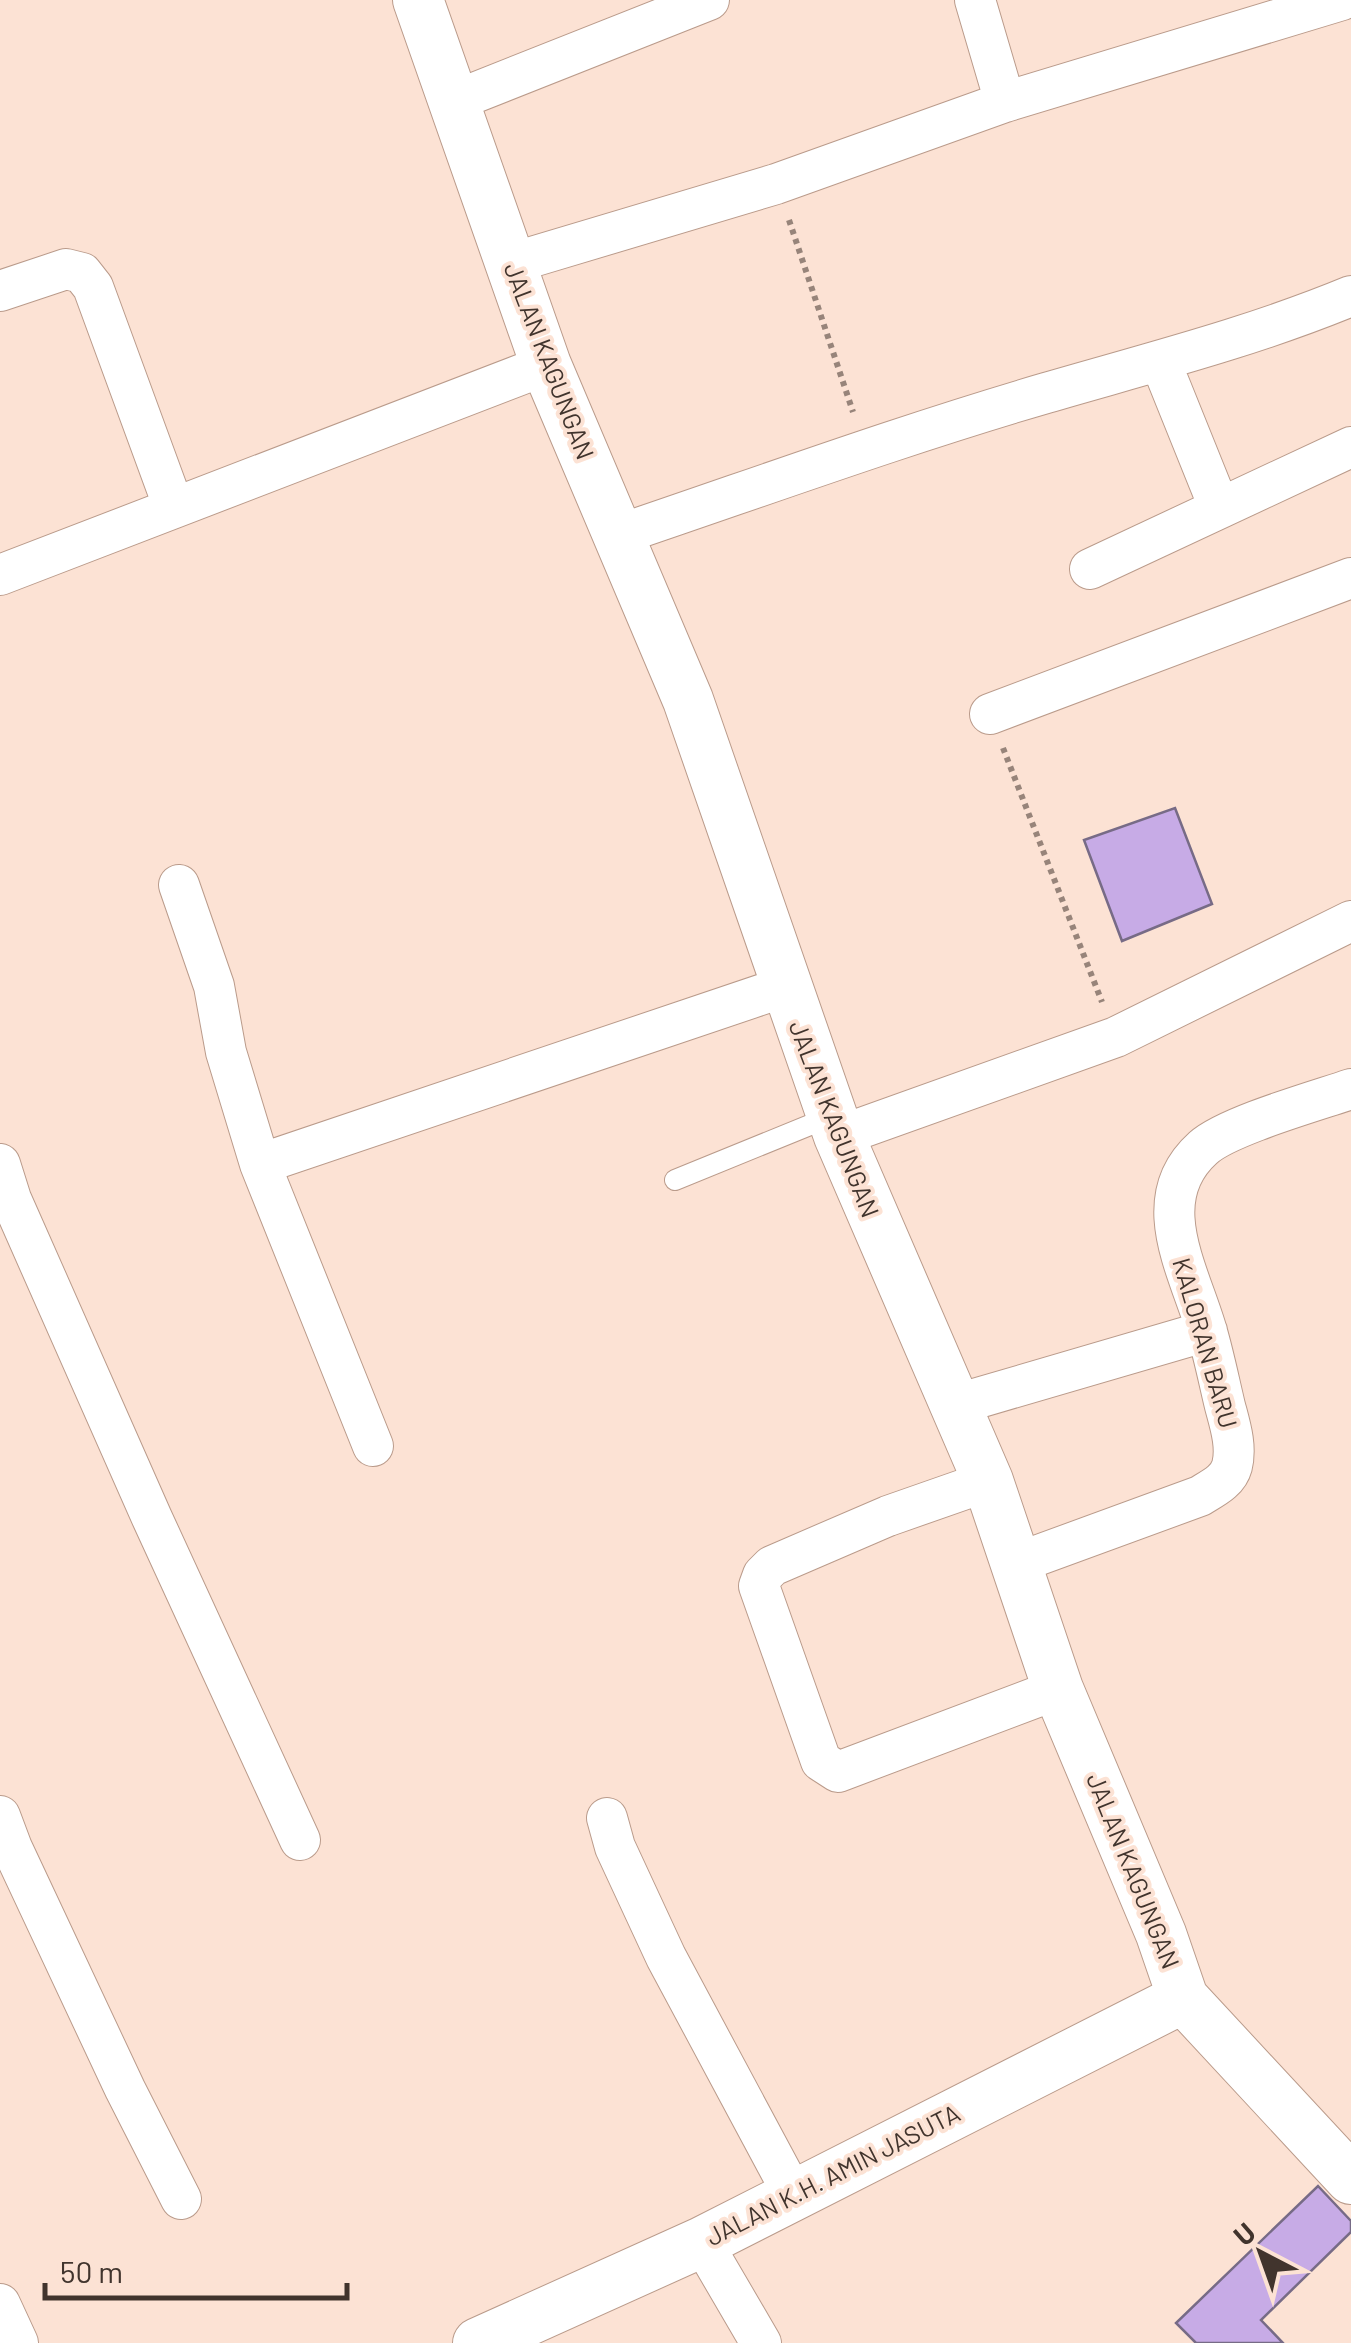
<svg xmlns="http://www.w3.org/2000/svg" width="1351" height="2343" font-family="Barlow,sans-serif">
	<style>
		.building { fill: #c7abe6; stroke: #776b86; stroke-width: 2.5 }
		.lines { fill: none; stroke-linecap: round; stroke-linejoin: round }
		.service-casing { stroke: #ba9b8b; stroke-width: 22 }
		.minor-casing { stroke: #ba9b8b; stroke-width: 42 }
		.tertiary-casing { stroke: #ba9b8b; stroke-width: 52 }
		.path { stroke: #97847a; stroke-width: 6; stroke-dasharray: 5 5; stroke-linecap: butt }
		.service { stroke: #fff; stroke-width: 20 }
		.minor { stroke: #fff; stroke-width: 40 }
		.tertiary { stroke: #fff; stroke-width: 50 }
		.labels { text-anchor: middle; stroke-width: 8; stroke-linejoin: round; paint-order: stroke }
		.street-label { font-size: 25px; fill: #41342d; stroke: #fce2d4 }
	</style>
	<rect width="100%" height="100%" fill="#fce2d4"/>
	<path class="building" d="M1175,808L1212,904L1122,941L1084,840Z
		M1318,2186L1351,2221V2232L1261,2320L1283,2343H1196L1176,2323Z"/>
	<g class="lines">
		<g class="service-casing">
			<path id="service" d="M675,1180L832,1116"/>
		</g>
		<g class="minor-casing">
			<path id="minor" d="M975,0L1005,102
				M454,101L709,0
				M512,263L776,184L1005,102L1342,0
				M0,291L66,269L82,273L93,287L174,508
				M1161,363L1219,507
				M618,535C760,487 902,435 1046,393C1149,363 1252,337 1351,296
				M1090,569L1351,447
				M0,575L546,365
				M990,714L1351,578
				M179,885L214,986L226,1052L260,1164L373,1446
				M839,1136L1116,1037L1351,921
				M0,1164L11,1199L152,1518L300,1840
				M260,1164L784,987
				M954,1405L1207,1331
				M988,1481L888,1516L772,1566L763,1575L759,1586L821,1761L838,1772L1058,1689
				M1017,1563L1200,1496C1213,1488 1228,1481 1232,1466C1237,1446 1230,1425 1225,1406C1219,1381 1214,1356 1207,1332C1190,1272 1145,1200 1203,1148C1227,1126 1316,1101 1351,1089
				M0,1816L12,1848L125,2089L181,2199
				M607,1818L615,1847L666,1957L794,2196
				M702,2242L761,2343
				M0,2304L18,2343"/>
		</g>
		<g class="tertiary-casing">
			<path id="tertiary" d="M418,0L546,365L688,700L839,1136L988,1481L1058,1689L1161,1934L1183,1998L1351,2179
				M478,2343L702,2242L1183,1998"/>
		</g>
		<path class="path" d="M789,220L853,412
			M1003,748L1102,1002"/>
		<use href="#service" class="service"/>
		<use href="#minor" class="minor"/>
		<use href="#tertiary" class="tertiary"/>
	</g>
	<g class="labels">
		<g class="street-label">
			<text transform="translate(549 361) rotate(69)" y="9">JALAN KAGUNGAN</text>
			<text transform="translate(834 1119) rotate(69)" y="9">JALAN KAGUNGAN</text>
			<text transform="translate(1205 1343) rotate(74)" y="9">KALORAN BARU</text>
			<text transform="translate(1133 1871) rotate(68)" y="9">JALAN KAGUNGAN</text>
			<text transform="translate(833 2175) rotate(-27)" y="9">JALAN K.H. AMIN JASUTA</text>
		</g>
	</g>
	<g transform="translate(1261 2253) rotate(319)" stroke="#fce2d4" stroke-width="8" paint-order="stroke">
	<path d="M0-8L18 38L0 25L-18 38Z" fill="#41342d"/>
	<text y="-15" font-size="28" font-weight="bold" text-anchor="middle" fill="#41342d">U</text>
	</g>
	<path d="M45 2283v15h302v-15" fill="none" stroke="#41342d" stroke-width="5"/>
	<text x="60" y="2283" font-size="30" fill="#41342d" stroke="#fce2d4" stroke-width="8" paint-order="stroke">50 m</text>
</svg>
